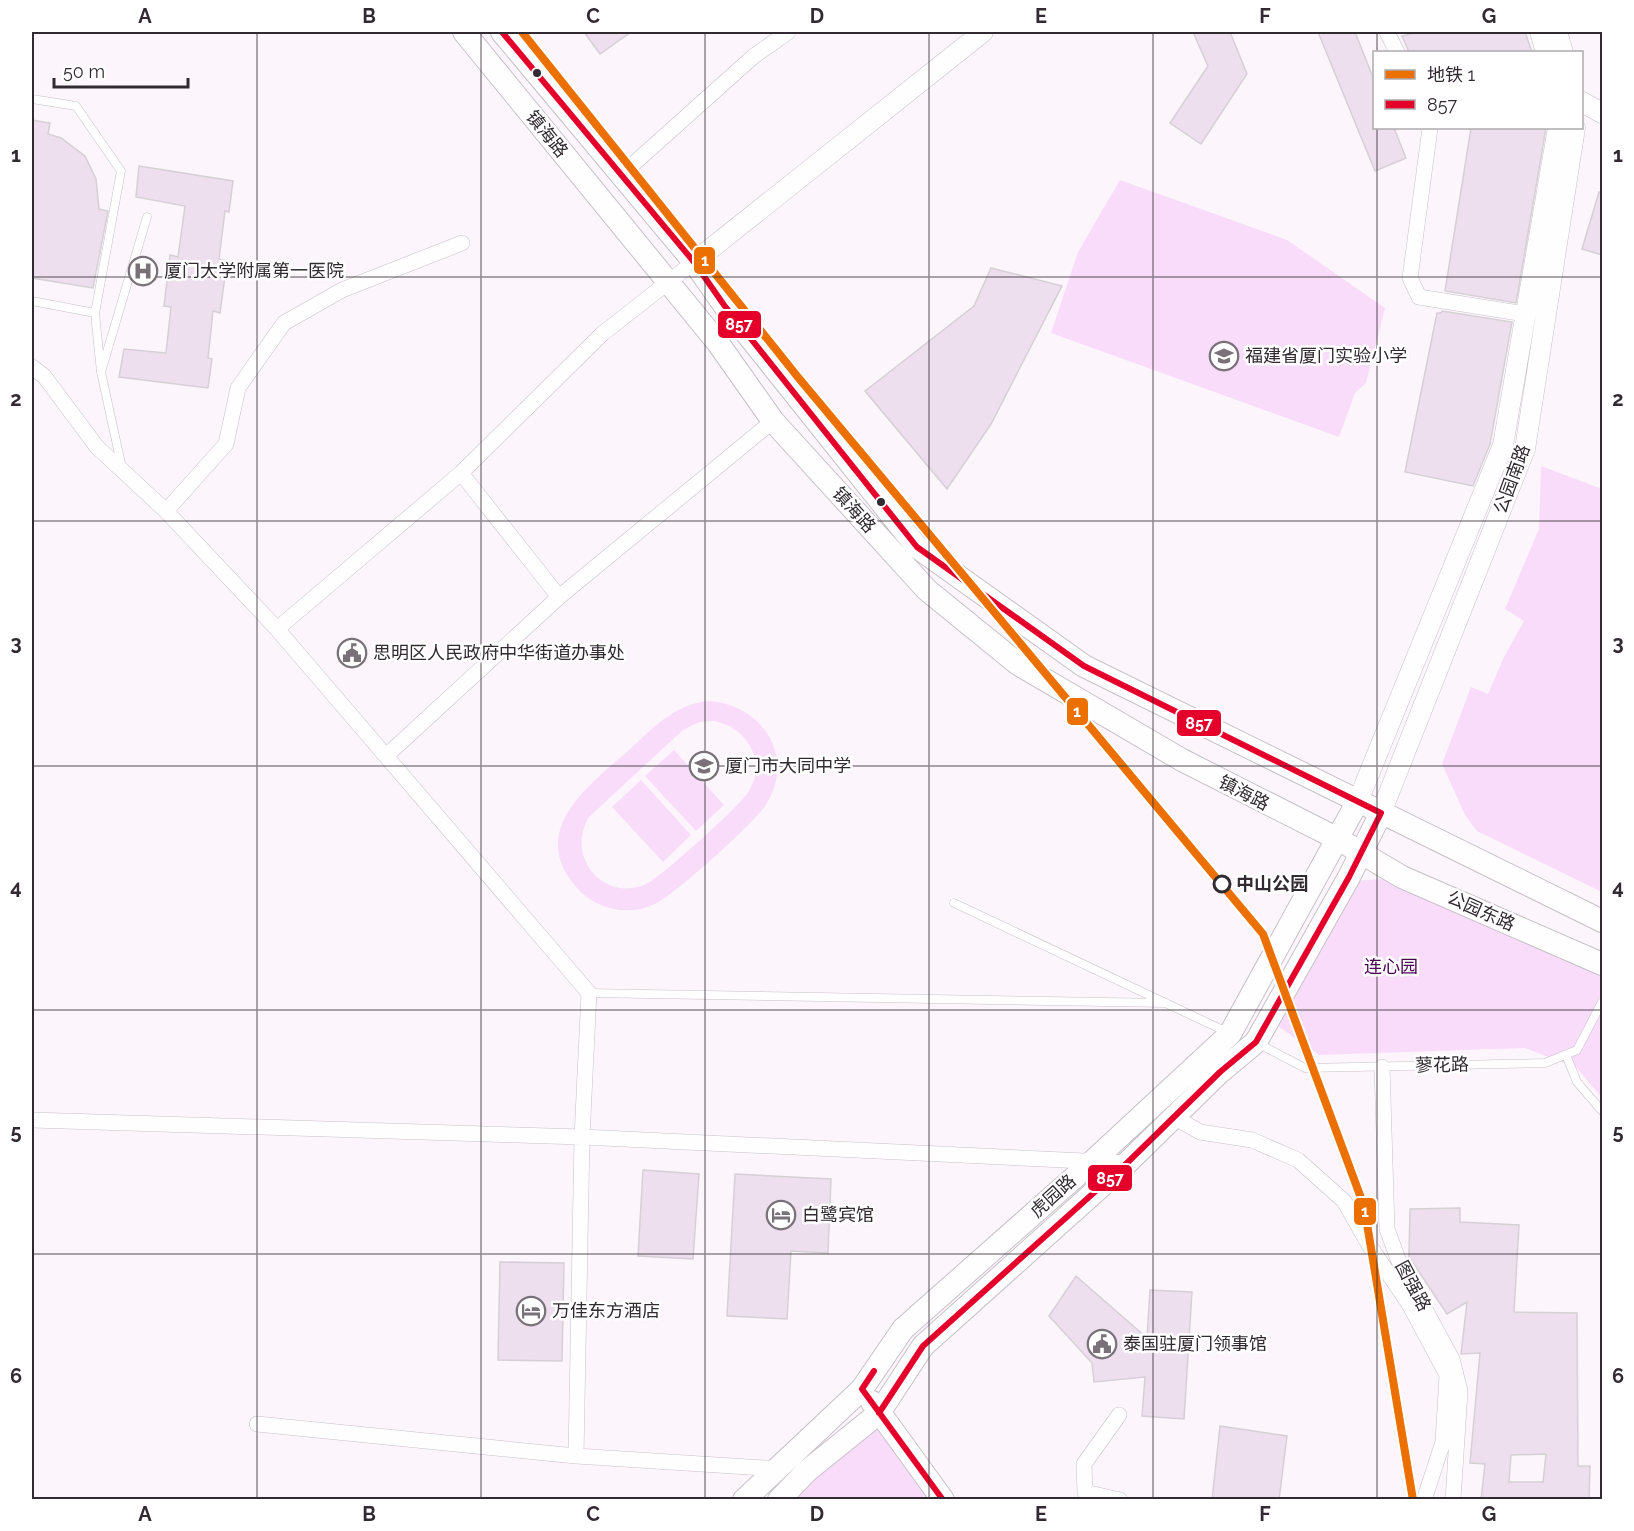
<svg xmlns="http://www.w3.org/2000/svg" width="1634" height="1531" font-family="Raleway,'Noto Sans SC',sans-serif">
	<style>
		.green { fill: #f8dcfa; fill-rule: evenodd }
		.building { fill: #eddfee; stroke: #d6d0d6; stroke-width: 1.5; fill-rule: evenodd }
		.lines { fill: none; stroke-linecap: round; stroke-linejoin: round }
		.service-casing { stroke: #c7c1c7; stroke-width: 9 }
		.minor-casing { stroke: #c7c1c7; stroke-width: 16 }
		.tertiary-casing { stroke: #c7c1c7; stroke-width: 21 }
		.secondary-casing { stroke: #c7c1c7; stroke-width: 24 }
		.service { stroke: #fffeff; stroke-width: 8 }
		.minor { stroke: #fffeff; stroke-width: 15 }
		.tertiary { stroke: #fffeff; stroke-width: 20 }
		.secondary { stroke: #fffeff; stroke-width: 22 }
		.bus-1-casing { stroke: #fff; stroke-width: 10 }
		.bus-1 { stroke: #e4002b; stroke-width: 6 }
		.metro-1-casing { stroke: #fff; stroke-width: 12 }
		.metro-1 { stroke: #ec7000; stroke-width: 8 }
		.grid { fill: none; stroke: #312a31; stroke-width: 1.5; stroke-opacity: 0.55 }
		.bus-dot { fill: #312a31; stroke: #fff; stroke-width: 2 }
		.stop-dot { fill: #fff; stroke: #312a31; stroke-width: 3 }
		.labels { text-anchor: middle; stroke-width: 5; stroke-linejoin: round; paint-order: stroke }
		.street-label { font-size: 18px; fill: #312a31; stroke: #fff }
		.poi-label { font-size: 18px; fill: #312a31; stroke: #fff; text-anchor: start }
		.stop-label { font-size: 18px; font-weight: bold; fill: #312a31; stroke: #fff; text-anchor: start }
		.park-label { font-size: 18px; fill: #490051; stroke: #fff }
		.line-badge { stroke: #fff; stroke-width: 2 }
		.badge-label { font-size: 16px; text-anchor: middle; font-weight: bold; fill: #fff }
		.neatline { fill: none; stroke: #312a31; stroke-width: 2 }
		.grid-label { font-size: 20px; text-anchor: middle; font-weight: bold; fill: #312a31 }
	</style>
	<rect width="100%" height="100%" fill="#fcf6fc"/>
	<path class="green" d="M1120,180L1287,240L1385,308L1366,383L1355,393L1339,437L1051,333L1078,252Z
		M1541,466L1602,489V892L1477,831L1465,815L1442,764L1471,687L1488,694L1504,657L1524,621L1505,609L1539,529Z
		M707,701C760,703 796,754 767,803C757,821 679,890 660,901C652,906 643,909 634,910C612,912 591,904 577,888C526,831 589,785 628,751C652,729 673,705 707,701ZM714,721C747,727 767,761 749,791C739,807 667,871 650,882C607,906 564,858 589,817L683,730L699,722Z
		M674,750L724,805L696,831L645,776Z
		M641,780L691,835L663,862L612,807Z
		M1409,877L1602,973V1098L1577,1068L1525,1048L1319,1055L1265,1017L1341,882Z
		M869,1418L931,1500H795Z"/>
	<path class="building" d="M584,32H631L600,54Z
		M1193,32H1230L1247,74L1201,144L1170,123L1208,66Z
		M1318,32H1355L1374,80V128H1394L1406,158L1375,171Z
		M1419,32H1525L1532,52H1409L1402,36Z
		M32,120L50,123L48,134L61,138L85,156L96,179L99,209L108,211L93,288L32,278Z
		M1471,128H1546L1516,303L1445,291Z
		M139,166L233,181L229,212L225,211L219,259L227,261L220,313L213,311L208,358L212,359L208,388L119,377L124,349L166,353L171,307L164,306L170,255L178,257L185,206L136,197Z
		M1599,192L1602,193V255L1582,249Z
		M991,268L1062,286L991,424L947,489L865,391L974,306Z
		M1442,311L1512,322L1490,444L1473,486L1405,472L1437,313H1441Z
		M643,1170L699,1174L693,1259L638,1256Z
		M735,1174L831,1179L828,1253L791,1251L787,1319L727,1316Z
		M1460,1208V1222L1519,1225L1514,1312L1577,1313L1578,1466H1590L1589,1500H1481L1485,1464L1470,1463L1480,1353L1461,1354L1467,1302L1447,1314L1409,1257L1410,1209ZM1546,1454L1543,1482H1509L1511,1455Z
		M500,1262L564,1263L562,1361L498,1360Z
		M1076,1276L1147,1338L1150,1290L1192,1292L1184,1419L1142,1416L1145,1377L1094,1382L1092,1363L1049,1316Z
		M1220,1426L1287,1436L1279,1500H1212Z"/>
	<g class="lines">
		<g class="service-casing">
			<path id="service" d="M32,99L76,106L121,171L95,313L32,301
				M95,313L101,372L122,468
				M101,372L147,217
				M954,903L1229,1033
				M589,993L1166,1003
				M1257,1043L1305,1068L1545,1063L1577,1050L1602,1002
				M1566,1055L1577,1082L1602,1111"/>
		</g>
		<g class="minor-casing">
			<path id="minor" d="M1387,32L1397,52
				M1430,128L1410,278L1419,297L1525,314
				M621,175L754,56L788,32
				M694,262L602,334L461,473L559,597L773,421
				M32,367L44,376L97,447L166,511L226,444L238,388L284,323L342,290L462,243
				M166,511L277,629L461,473
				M386,756L559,597
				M1382,1067L1387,1229L1398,1259L1452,1359L1460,1391L1453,1500
				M1174,1117L1200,1132L1252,1140L1298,1160L1344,1201L1369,1245L1409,1304L1447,1375L1443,1442L1424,1500
				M32,1120L582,1137L589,993L277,629
				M1119,1415L1084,1464L1085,1492L1120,1500
				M257,1424L576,1456
				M780,1469L576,1456L582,1137L1127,1163"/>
		</g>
		<g class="tertiary-casing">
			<path id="tertiary" d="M1540,32L1546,52
				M1557,32L1563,52
				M1582,102L1602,113
				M694,262L983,32
				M1358,801L1503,445L1558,128
				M1381,813L1525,449L1575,128"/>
		</g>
		<g class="secondary-casing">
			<path id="secondary" d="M464,32L718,343L773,421L927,590L1018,664L1182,760L1338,839L1402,877L1602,964
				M502,32L694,262L724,305L917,547L1084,666L1602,921
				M872,1402L943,1500
				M744,1500L862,1389L903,1329L1093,1161L1230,1034L1358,801
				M779,1500L807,1471L879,1413L923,1346L1127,1163L1220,1072L1256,1042L1349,877L1381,813"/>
		</g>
		<use href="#service" class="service"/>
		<use href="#minor" class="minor"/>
		<use href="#tertiary" class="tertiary"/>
		<use href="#secondary" class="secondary"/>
		<g class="bus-1-casing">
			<path id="bus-1" d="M502,32L694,262L724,305L917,547L1084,666L1381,813L1349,877L1256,1042L1220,1072L1127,1163L923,1346L879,1413
				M874,1371L862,1389L943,1500"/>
		</g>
		<use href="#bus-1" class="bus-1"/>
		<g class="metro-1-casing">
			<path id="metro-1" d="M522,32L797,376L1263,934L1364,1206L1413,1500"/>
		</g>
		<use href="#metro-1" class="metro-1"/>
	</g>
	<path class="grid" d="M257,32V1500M481,32V1500M705,32V1500M929,32V1500M1153,32V1500M1377,32V52M1377,128V1500M32,277H1602M32,521H1602M32,766H1602M32,1010H1602M32,1254H1602"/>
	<defs>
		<g id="hospital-ring" transform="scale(1.5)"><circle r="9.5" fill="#fff" stroke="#787178" stroke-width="1.5"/><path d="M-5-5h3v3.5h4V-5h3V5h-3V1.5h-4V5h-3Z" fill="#787178"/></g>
		<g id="school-ring" transform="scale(1.5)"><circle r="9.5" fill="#fff" stroke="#787178" stroke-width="1.5"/><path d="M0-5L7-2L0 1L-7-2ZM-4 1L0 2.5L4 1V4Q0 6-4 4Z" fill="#787178"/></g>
		<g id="civic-ring" transform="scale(1.5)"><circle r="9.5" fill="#fff" stroke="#787178" stroke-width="1.5"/><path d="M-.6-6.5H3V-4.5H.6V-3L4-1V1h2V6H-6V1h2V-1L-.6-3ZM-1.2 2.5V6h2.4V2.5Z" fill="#787178"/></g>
		<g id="hotel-ring" transform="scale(1.5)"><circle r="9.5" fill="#fff" stroke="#787178" stroke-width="1.5"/><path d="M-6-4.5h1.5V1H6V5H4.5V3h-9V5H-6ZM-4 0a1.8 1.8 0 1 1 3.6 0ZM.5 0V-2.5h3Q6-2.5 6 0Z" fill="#787178"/></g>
	</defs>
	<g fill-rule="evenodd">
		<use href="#hospital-ring" x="143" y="271"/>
		<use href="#school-ring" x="1224" y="356"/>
		<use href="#civic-ring" x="352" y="653"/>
		<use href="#school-ring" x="704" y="766"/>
		<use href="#hotel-ring" x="781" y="1215"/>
		<use href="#hotel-ring" x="531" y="1311"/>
		<use href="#civic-ring" x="1102" y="1344"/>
	</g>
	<g class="bus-dot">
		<circle cx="537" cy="73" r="5"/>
		<circle cx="881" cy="502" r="5"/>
	</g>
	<circle class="stop-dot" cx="1222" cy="884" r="8"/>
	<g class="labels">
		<g class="street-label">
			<text transform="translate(547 134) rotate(51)" y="6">镇海路</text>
			<text transform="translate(1512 479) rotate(-70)" y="6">公园南路</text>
			<text transform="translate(854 510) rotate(48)" y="6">镇海路</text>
			<text transform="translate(1244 793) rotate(27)" y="6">镇海路</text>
			<text transform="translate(1481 911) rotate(24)" y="6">公园东路</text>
			<text transform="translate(1442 1065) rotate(-1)" y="6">蓼花路</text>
			<text transform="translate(1053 1196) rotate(-42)" y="6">虎园路</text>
			<text transform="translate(1413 1286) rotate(62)" y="6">图强路</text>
		</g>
		<g class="poi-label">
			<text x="164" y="277">厦门大学附属第一医院</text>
			<text x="1245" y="362">福建省厦门实验小学</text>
			<text x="373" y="659">思明区人民政府中华街道办事处</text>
			<text x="725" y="772">厦门市大同中学</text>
			<text x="802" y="1221">白鹭宾馆</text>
			<text x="552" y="1317">万佳东方酒店</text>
			<text x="1123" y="1350">泰国驻厦门领事馆</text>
		</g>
		<g class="stop-label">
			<text x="1236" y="890">中山公园</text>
		</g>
		<g class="park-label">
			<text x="1391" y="973">连心园</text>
		</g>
	</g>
	<g class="line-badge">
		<rect x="693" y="246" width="23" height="29" rx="6" fill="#ec7000"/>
		<rect x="717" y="310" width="45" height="29" rx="6" fill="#e4002b"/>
		<rect x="1066" y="697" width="23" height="29" rx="6" fill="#ec7000"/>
		<rect x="1176" y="709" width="46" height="28" rx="6" fill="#e4002b"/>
		<rect x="1087" y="1164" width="46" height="28" rx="6" fill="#e4002b"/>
		<rect x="1353" y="1197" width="24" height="29" rx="6" fill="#ec7000"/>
	</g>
	<g class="badge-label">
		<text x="705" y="266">1</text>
		<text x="739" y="330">857</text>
		<text x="1077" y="717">1</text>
		<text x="1199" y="729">857</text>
		<text x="1110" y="1184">857</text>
		<text x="1365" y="1217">1</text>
	</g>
	<rect width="1634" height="1531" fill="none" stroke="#ffffff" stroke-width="66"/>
	<rect x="1373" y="51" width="210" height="78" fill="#ffffff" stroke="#adaaad" stroke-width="1.5"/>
	<rect x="1385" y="70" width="30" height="9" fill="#ec7000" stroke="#adaaad" stroke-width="1.5"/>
	<text x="1427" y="81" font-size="18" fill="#312a31">地铁 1</text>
	<rect x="1385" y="100" width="30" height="9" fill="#e4002b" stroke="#adaaad" stroke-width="1.5"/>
	<text x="1427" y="111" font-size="18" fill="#312a31">857</text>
	<path d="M54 78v9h134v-9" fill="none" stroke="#312a31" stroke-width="3"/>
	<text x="63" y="78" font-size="18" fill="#312a31" stroke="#ffffff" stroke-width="4.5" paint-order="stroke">50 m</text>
	<rect x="33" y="33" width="1568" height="1465" class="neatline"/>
	<g class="grid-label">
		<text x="145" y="23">A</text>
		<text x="369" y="23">B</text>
		<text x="593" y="23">C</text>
		<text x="817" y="23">D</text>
		<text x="1041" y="23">E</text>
		<text x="1265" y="23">F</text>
		<text x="1489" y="23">G</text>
		<text x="16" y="162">1</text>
		<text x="1618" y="162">1</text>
		<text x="16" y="406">2</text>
		<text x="1618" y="406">2</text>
		<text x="16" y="650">3</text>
		<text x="1618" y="650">3</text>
		<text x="16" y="894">4</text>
		<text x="1618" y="894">4</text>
		<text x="16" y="1139">5</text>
		<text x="1618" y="1139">5</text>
		<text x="16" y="1383">6</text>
		<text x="1618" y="1383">6</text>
		<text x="145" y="1521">A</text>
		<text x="369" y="1521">B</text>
		<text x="593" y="1521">C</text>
		<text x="817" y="1521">D</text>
		<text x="1041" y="1521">E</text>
		<text x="1265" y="1521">F</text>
		<text x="1489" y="1521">G</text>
	</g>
</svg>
